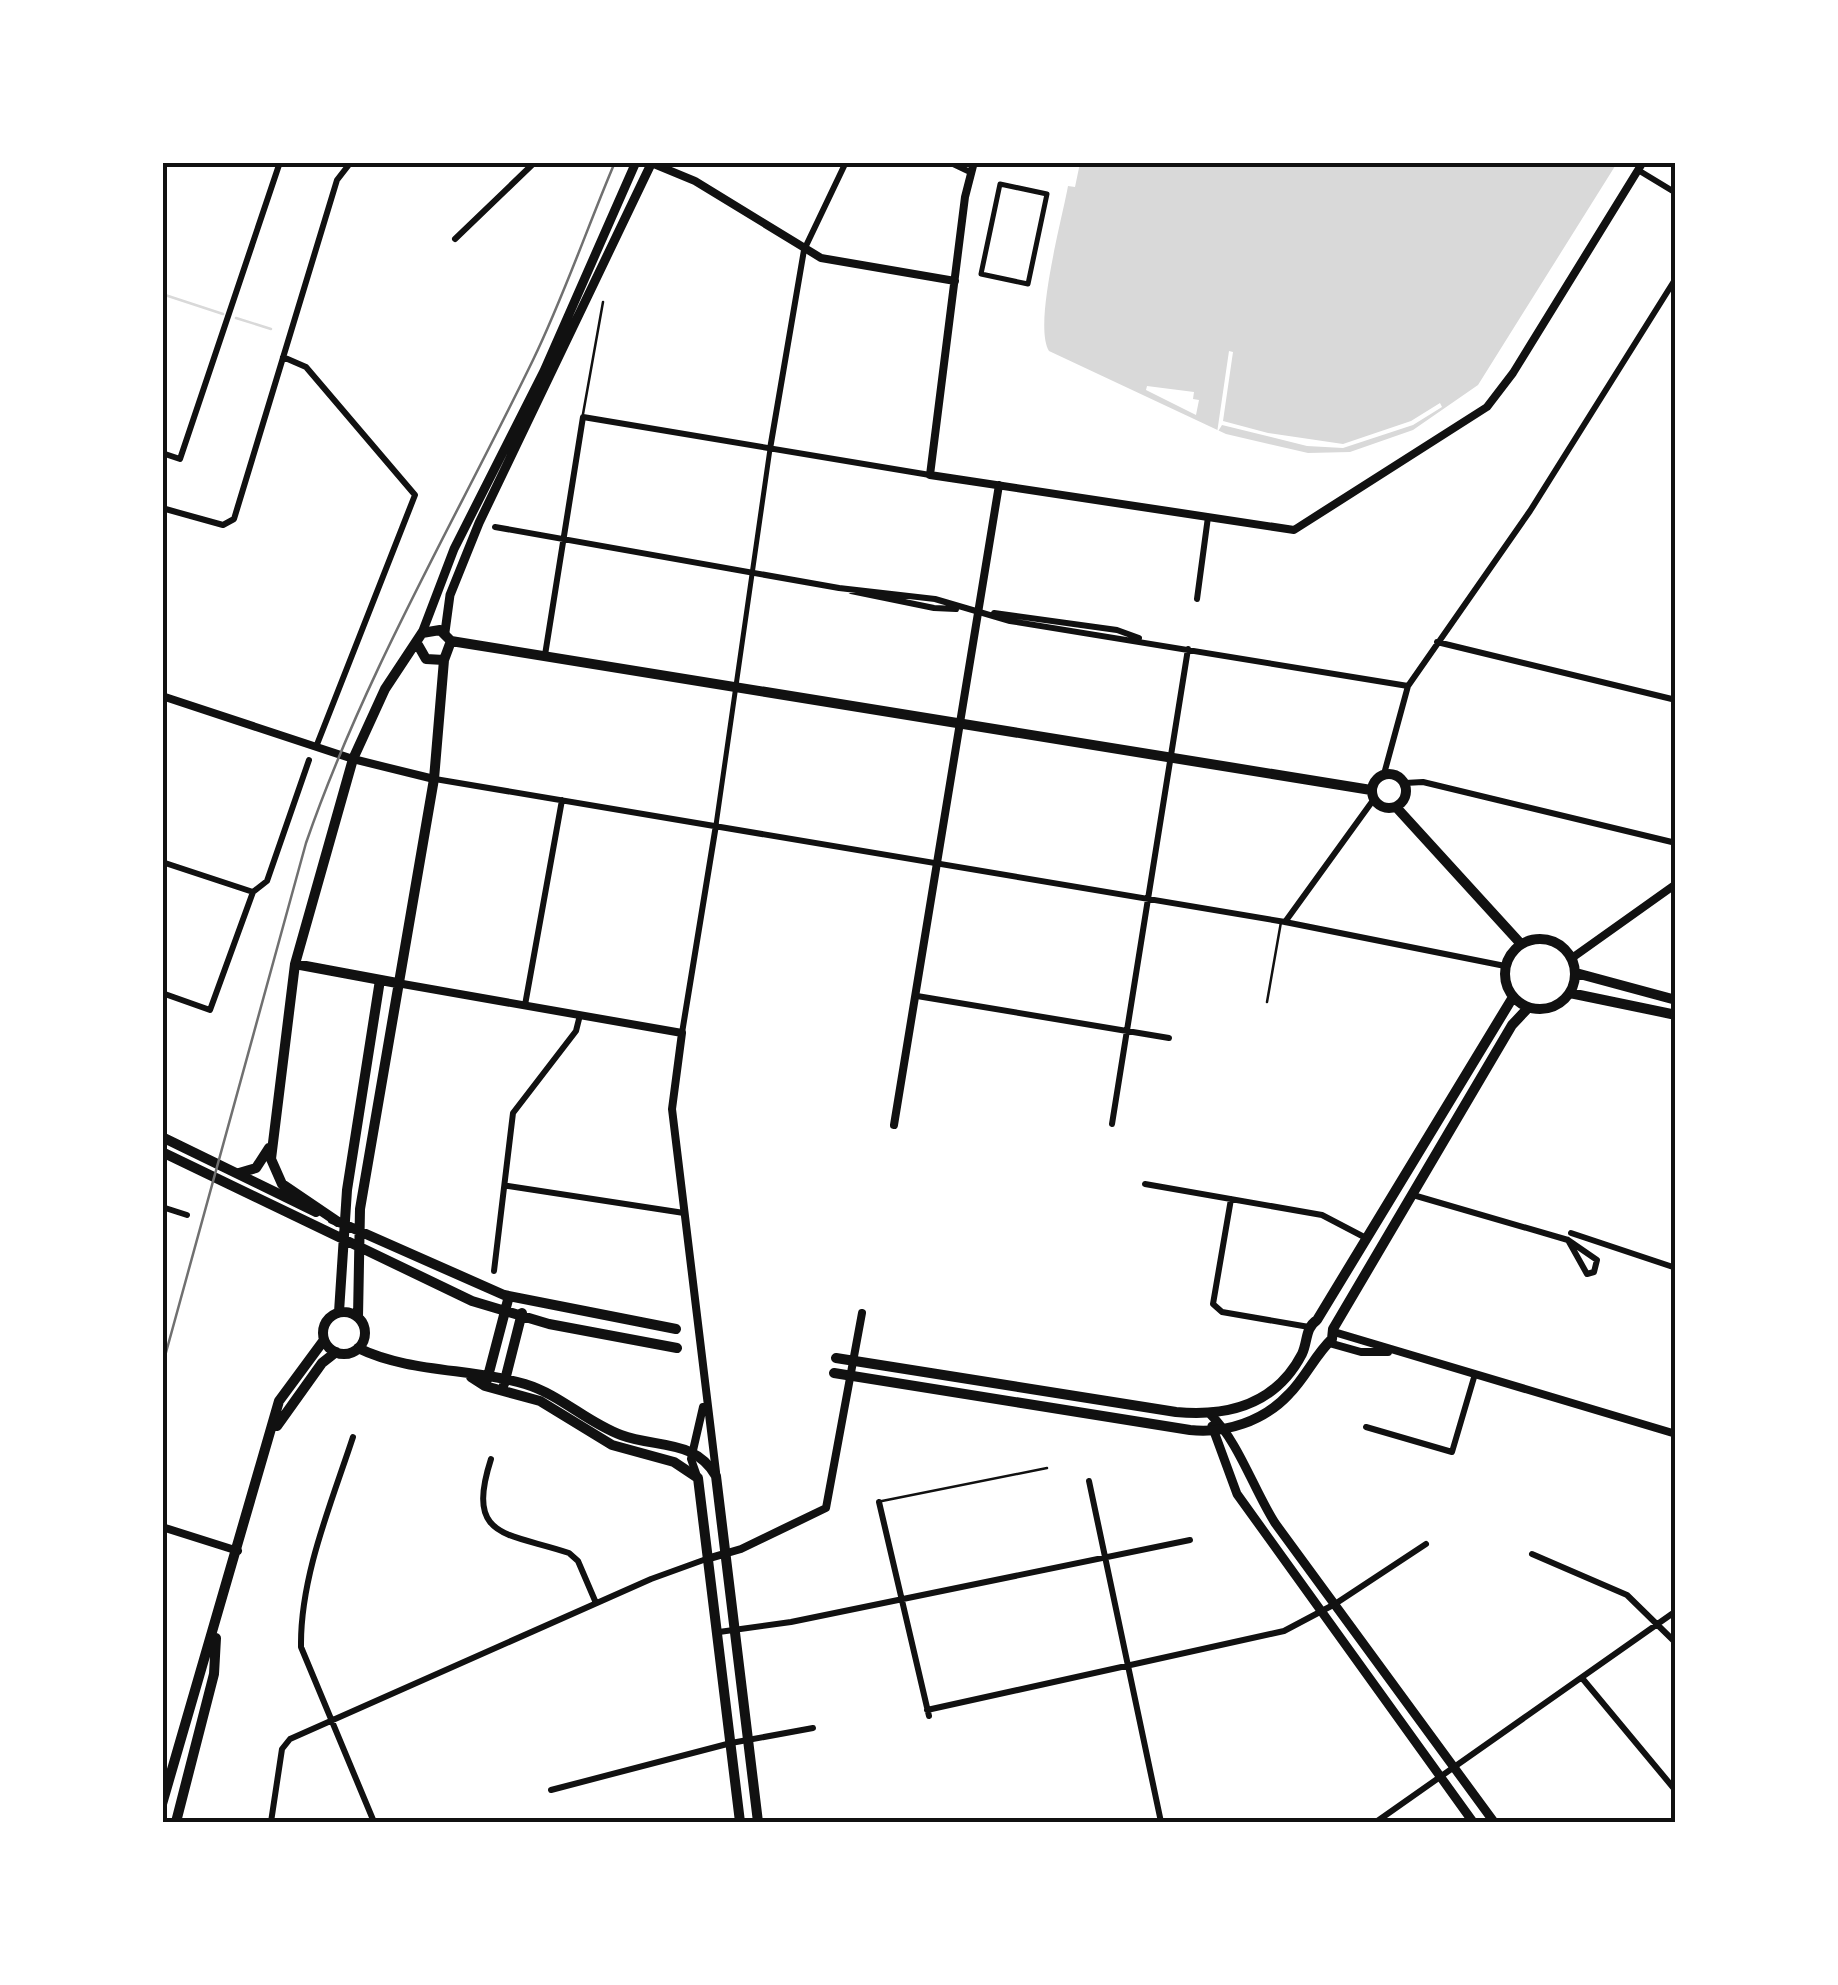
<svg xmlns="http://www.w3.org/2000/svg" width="1838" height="1985" font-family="'Archivo Narrow',sans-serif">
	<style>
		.water { fill: #d9d9d9 }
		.pier { fill: #fff }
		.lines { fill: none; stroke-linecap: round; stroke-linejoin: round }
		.stream { stroke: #d9d9d9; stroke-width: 2.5 }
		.service { stroke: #111; stroke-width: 2.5 }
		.pedestrian { stroke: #111; stroke-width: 5 }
		.minor { stroke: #111; stroke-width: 6 }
		.tertiary { stroke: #111; stroke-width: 8 }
		.secondary { stroke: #111; stroke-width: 9 }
		.primary { stroke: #111; stroke-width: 10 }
		.rail { stroke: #707070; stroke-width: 2.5 }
		.neatline { fill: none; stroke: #111; stroke-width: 4 }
	</style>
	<rect width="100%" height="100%" fill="#fff"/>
	<path class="water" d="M1080,163H1617L1478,385L1413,430L1350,452L1308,453L1226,434L1049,351C1033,325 1062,220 1068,186L1075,187Z"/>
	<path class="pier" d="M1229,351L1233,352L1223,421L1268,433L1343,444L1411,421L1440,403L1442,407L1413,425L1343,448L1307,446L1222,425L1217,433Z
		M1147,386L1194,392L1193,399L1199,400L1196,415L1146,390Z"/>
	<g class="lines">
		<path class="stream" d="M162,294L223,314
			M236,318L271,329"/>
		<path class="service" d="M583,414L603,302
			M1267,1002L1281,922
			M882,1501L1047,1468"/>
		<path class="pedestrian" d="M1000,184L1047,194L1028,284L981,274Z
			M716,825L770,449"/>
		<path class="minor" d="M949,162L970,172
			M1638,170L1676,193
			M455,239L535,162
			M283,357L306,367L415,495L316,747
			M770,449L804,250L846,162
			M162,453L180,459L280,162
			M162,508L223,525L234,519L337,180L351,162
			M495,527L839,588
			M839,588L935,599L1010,621L1408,686
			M851,591L934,608L956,609
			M1197,599L1208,517
			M994,613L1117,630L1139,638
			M1437,642L1676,700
			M545,655L583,417L930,475
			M1384,774L1408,686L1530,511L1676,278
			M435,779L1285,922L1505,966
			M1405,783L1423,782L1676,843
			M162,862L253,892
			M1285,922L1374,799
			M162,993L210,1010L253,892L267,881L309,760
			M917,996L1169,1038
			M525,1005L562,800
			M682,1033L716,825
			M1112,1124L1188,649
			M1145,1184L1322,1215L1366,1238
			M508,1186L684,1213
			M1413,1195L1568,1240L1597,1260L1594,1272L1587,1274L1568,1240
			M1231,1199L1213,1304L1222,1312L1309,1327
			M162,1207L187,1215
			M1571,1233L1676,1268
			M494,1271L513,1113L576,1031L580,1015
			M1366,1427L1452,1452L1475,1374
			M353,1437C331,1504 300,1577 301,1647L374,1822
			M491,1459C465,1540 507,1532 569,1553L578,1561L596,1603
			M1089,1481L1161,1822
			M879,1502L929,1716
			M1532,1554L1627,1595L1676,1643
			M719,1632L791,1622L1190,1540
			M1582,1678L1676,1791
			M927,1710L1284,1631L1335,1604L1426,1544
			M551,1790L731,1743L813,1728
			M271,1822L282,1749L290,1739L651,1579L709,1558
			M1376,1822L1676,1611"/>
		<path class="tertiary" d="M649,162L695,181L821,258L955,281
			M974,162L965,197L930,475L1294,530L1487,407L1513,373L1643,162
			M162,696L353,759L434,779
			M1572,958L1676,884
			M397,983L682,1033L672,1109L716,1472
			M894,1125L999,485
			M1334,1332L1676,1434
			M1329,1343L1361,1352H1388
			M697,1476L691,1459L703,1407
			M162,1527L238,1551
			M710,1558L741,1549L826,1508L862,1313"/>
		<path class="secondary" d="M445,632L450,595L479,523L652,162
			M422,633L454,549L544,371L636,162
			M1211,1415C1238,1441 1254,1490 1275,1523L1494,1822
			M1212,1426L1237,1494L1473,1822"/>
		<path class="primary" d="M451,641L1371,790
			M418,645L426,659L444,660
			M1372 791a17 17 0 1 1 34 0a17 17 0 1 1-34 0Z
			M1396,807L1521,944
			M1505 974a35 35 0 1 1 70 0a35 35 0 1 1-70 0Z
			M295,964L397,983
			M1576,973L1676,1000
			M1570,993L1676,1015
			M162,1137L316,1212
			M162,1152L472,1301L549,1324L677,1348
			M239,1173L256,1168L269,1148
			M332,1219L504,1295L676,1329
			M338,1222L282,1184L271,1159L295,964L353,759L385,689L422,633L440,630L451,641
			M339,1312L347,1190L380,980
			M323 1333a21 21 0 1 1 42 0a21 21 0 1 1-42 0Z
			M358,1317L360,1209L434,779L444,660L451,641
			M358,1348C409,1373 472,1368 525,1384C561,1395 586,1422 621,1435C656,1448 695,1439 716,1476L758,1822
			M836,1358L1176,1412C1228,1417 1276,1404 1302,1354C1308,1341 1305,1328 1317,1320L1513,997
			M834,1373L1190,1430C1225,1434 1264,1421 1289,1394C1306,1377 1315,1355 1332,1339L1333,1329L1512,1025L1528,1008
			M471,1377L485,1386L540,1401L612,1445L674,1462L698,1478L740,1822
			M487,1380L509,1296
			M504,1384L522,1313
			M277,1426L322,1363L336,1352
			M162,1804L279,1401L324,1340
			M176,1822L214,1674L216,1638"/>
		<path class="rail" d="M162,1367L306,843C365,673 455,521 533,360C564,296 587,228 615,162"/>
	</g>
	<rect width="1838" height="1985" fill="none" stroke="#ffffff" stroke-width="330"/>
	<rect x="165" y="165" width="1508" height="1655" class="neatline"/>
</svg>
